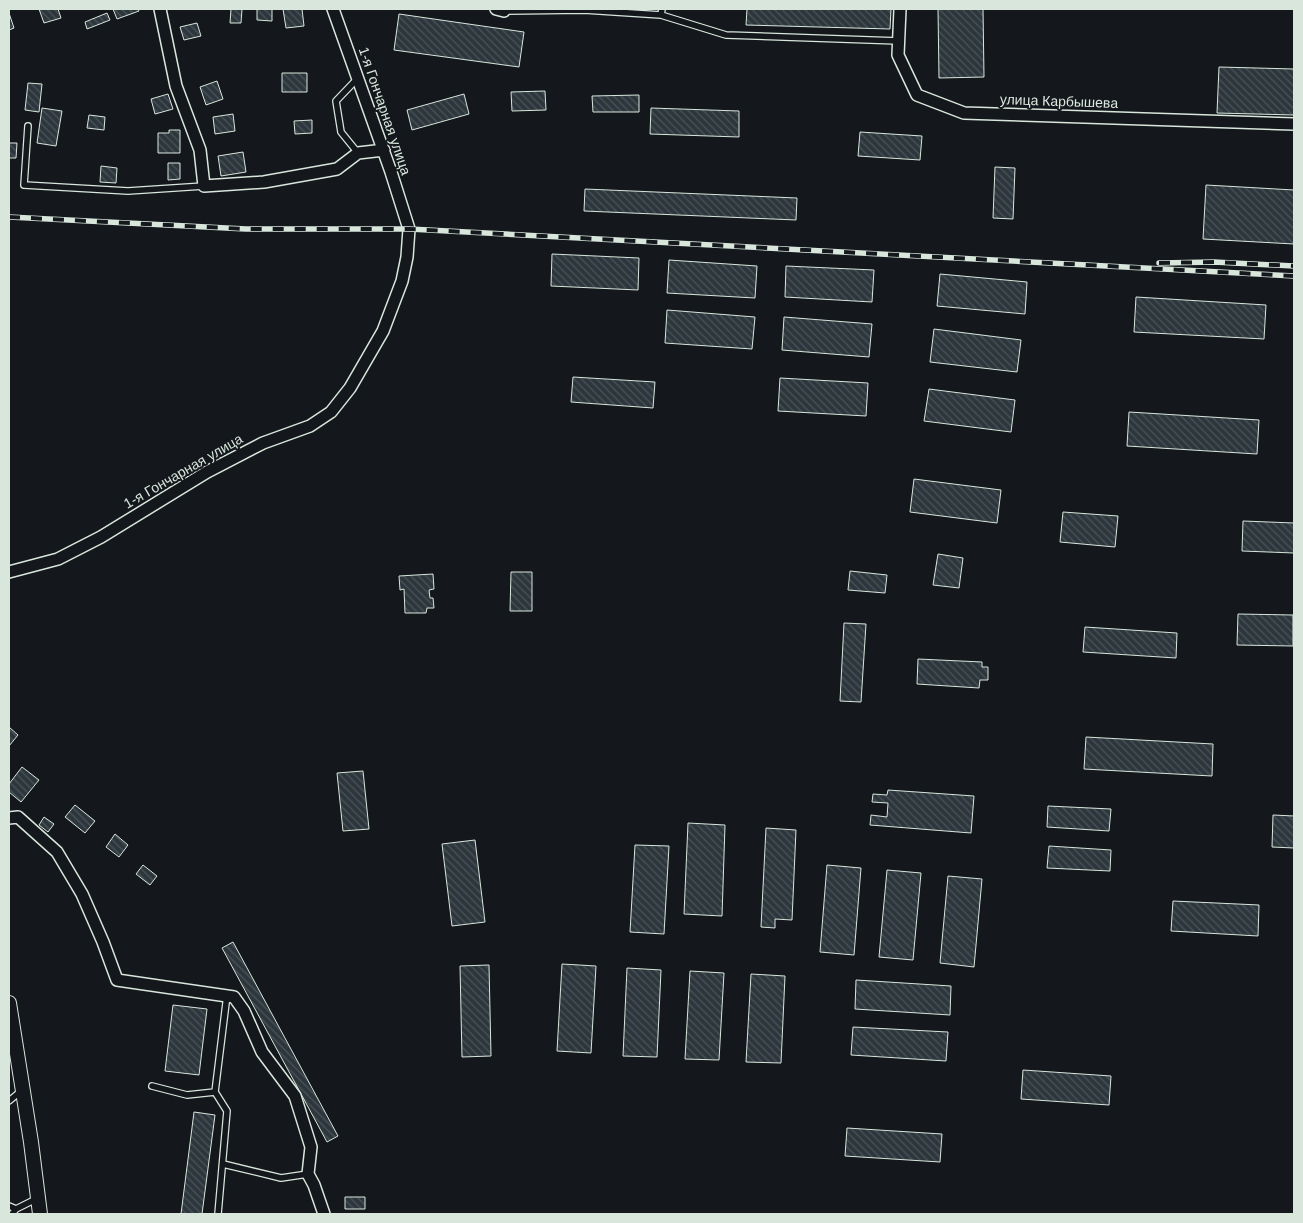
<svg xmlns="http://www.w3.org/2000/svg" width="1303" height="1223" font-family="Arial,sans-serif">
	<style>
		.building { fill: url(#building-back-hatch); stroke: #d8e6dc }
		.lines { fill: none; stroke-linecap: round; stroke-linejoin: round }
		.service-casing { stroke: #d8e6dc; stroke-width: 8 }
		.minor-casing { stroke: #d8e6dc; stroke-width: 14 }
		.tertiary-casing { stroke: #d8e6dc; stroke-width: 16 }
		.service { stroke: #14181c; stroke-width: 5.5 }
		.minor { stroke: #14181c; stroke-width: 11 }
		.tertiary { stroke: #14181c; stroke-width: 14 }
		.rail-casing { stroke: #d8e6dc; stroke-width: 5.5 }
		.rail { stroke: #14181c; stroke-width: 4; stroke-dasharray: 11; stroke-linecap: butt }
		.labels { text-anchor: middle; stroke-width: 4; stroke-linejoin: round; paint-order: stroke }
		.street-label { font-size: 14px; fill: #d8e6dc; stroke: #14181c }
	</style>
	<defs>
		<pattern id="building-back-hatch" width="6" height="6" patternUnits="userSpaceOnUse" patternTransform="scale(1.25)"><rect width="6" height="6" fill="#2c363c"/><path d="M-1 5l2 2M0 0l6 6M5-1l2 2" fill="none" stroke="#4a5358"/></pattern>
	</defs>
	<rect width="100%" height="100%" fill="#14181c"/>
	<path class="building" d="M39,9H58L61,18L44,23Z
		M113,9H138L139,11L117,19Z
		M231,9H242L241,23H230Z
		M257,9H272V21L257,20Z
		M283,9H302L304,26L286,28Z
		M747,9H891L890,29L746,25Z
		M938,9H983L984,77L939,78Z
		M9,13L14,28L9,30Z
		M107,13L110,20L87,29L85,22Z
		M399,14L524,32L519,67L394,50Z
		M197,23L201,36L184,40L180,27Z
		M1219,67L1294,69V115L1217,113Z
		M282,73H307V92H282Z
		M217,81L223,99L206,105L200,87Z
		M28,83L42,84L39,112L25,110Z
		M545,91L546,110L512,111L511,92Z
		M168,94L173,109L155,114L151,99Z
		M464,94L469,114L412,130L407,110Z
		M639,95V112H593L592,96Z
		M42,108L62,111L56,146L37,143Z
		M651,108L739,111V137L650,134Z
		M233,114L235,131L215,134L213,117Z
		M89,115L105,117L104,130L87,128Z
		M312,120V133L295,134L294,121Z
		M169,130H180V153H158V133H169Z
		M860,132L922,136L920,160L858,156Z
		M9,143H17L16,158H9Z
		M243,152L246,172L221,176L218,156Z
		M168,163H180V179L168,180Z
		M101,166L117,168L116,183L100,182Z
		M995,167L1015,168L1013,219L993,218Z
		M1206,185L1294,190V244L1203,239Z
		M585,189L797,198L796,220L584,211Z
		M552,254L639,258L638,290L551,286Z
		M669,260L757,266L755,298L667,293Z
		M786,266L874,270L872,302L785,297Z
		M940,274L1027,282L1025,314L937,306Z
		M1136,297L1266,305L1264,339L1134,332Z
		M667,310L755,317L752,349L665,343Z
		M784,317L872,324L869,357L782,350Z
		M934,329L1021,340L1017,372L930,362Z
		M573,377L655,382L653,408L571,402Z
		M780,378L868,383L866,416L778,411Z
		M929,389L1015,400L1011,432L924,421Z
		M1129,412L1259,420L1257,454L1127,446Z
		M914,479L1001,490L997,523L910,512Z
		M1063,512L1118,516L1115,547L1060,542Z
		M1243,521L1294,523V553L1242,551Z
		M938,554L963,558L959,588L933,585Z
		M850,571L887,575L885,593L848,590Z
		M511,572H532V611H510Z
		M433,574L434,589L429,590L430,598H433L434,608H427L426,613H405L404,589L400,590L399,576Z
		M1238,614L1293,615V646L1237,645Z
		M844,623L866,624L861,702L840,701Z
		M1085,627L1177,633L1176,658L1083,652Z
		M918,659L982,662V667H988V680H980L979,688L917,684Z
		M9,727L18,735L9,746Z
		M1086,737L1213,744L1212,776L1084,769Z
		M22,767L39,780L21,802L9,792V784Z
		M363,771L369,829L343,831L337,773Z
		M888,790L974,796L971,833L870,825L871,815L887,817L888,803L872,802L873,794L887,795Z
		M75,805L95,821L85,833L65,817Z
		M1048,806L1111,809L1109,831L1047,827Z
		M1273,815L1294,816V848L1272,847Z
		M44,817L54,824L48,832L39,825Z
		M688,823L725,825L722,916L684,914Z
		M766,828L796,830L792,920L775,919V928L761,927Z
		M115,834L128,845L119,857L106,847Z
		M475,840L485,922L452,926L442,844Z
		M635,845L669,846L664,934L630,932Z
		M1049,846L1111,850L1110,871L1047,868Z
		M143,865L157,876L150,885L136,874Z
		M827,865L861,868L854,955L820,952Z
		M887,870L921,873L913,960L879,957Z
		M948,876L982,879L974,967L940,963Z
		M1173,901L1259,905L1258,936L1171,931Z
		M233,942L338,1136L327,1142L222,948Z
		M562,964L596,966L591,1053L557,1051Z
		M489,965L491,1056L462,1057L460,966Z
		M627,968L661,970L657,1057L623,1056Z
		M690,971L724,973L719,1060L685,1059Z
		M751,974L785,976L781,1063L746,1062Z
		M856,980L951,986L950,1015L855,1009Z
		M173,1005L207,1009L199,1075L165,1071Z
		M853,1027L948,1032L946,1061L851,1055Z
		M1023,1070L1111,1076L1109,1105L1021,1099Z
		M194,1112L215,1115L202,1214H181Z
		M847,1128L942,1134L940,1162L845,1156Z
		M345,1197H365V1209H345Z"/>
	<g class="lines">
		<g class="service-casing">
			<path id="service" d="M504,11L584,10L661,15L662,9
				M661,15L726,35L899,41
				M28,126L24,185L128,191L204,186
				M358,153L341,132L336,101L358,78
				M152,1086L187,1095L215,1092
				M9,1101L21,1091
				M223,1164L281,1178L308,1174
				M9,1206L16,1209
				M12,1214L16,1209L38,1198
				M218,1214L227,1111L215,1092L227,995"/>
		</g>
		<g class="minor-casing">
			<path id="minor" d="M160,9L176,86L200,150L204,186L264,182L337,169L358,153L384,150
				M496,9L504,11V9
				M900,9L898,55L917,95L964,113L1294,124
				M9,572L58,559L101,537L207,472L263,443L310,426L331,412L350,388L383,331L402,281L407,257L409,229L391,172L333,9
				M9,818L18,817L57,852L82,894L103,942L117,980L234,997L244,1011L262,1052L295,1096L311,1147L308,1174L314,1185L324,1214"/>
		</g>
		<g class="tertiary-casing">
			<path id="tertiary" d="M9,1003L31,1142L40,1214"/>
		</g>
		<use href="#service" class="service"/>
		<use href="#minor" class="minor"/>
		<use href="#tertiary" class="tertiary"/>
		<g class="rail-casing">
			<path id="rail" d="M9,217L246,229H409L1294,276
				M1159,263L1214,262L1294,266"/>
		</g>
		<use href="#rail" class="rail"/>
	</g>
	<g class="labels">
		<g class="street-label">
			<text transform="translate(1059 101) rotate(2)" y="5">улица Карбышева</text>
			<text transform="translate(385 111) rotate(71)" y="5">1-я Гончарная улица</text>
			<text transform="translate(183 471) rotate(-30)" y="5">1-я Гончарная улица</text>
		</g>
	</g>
	<rect width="1303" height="1223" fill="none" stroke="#d8e6dc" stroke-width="20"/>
</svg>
